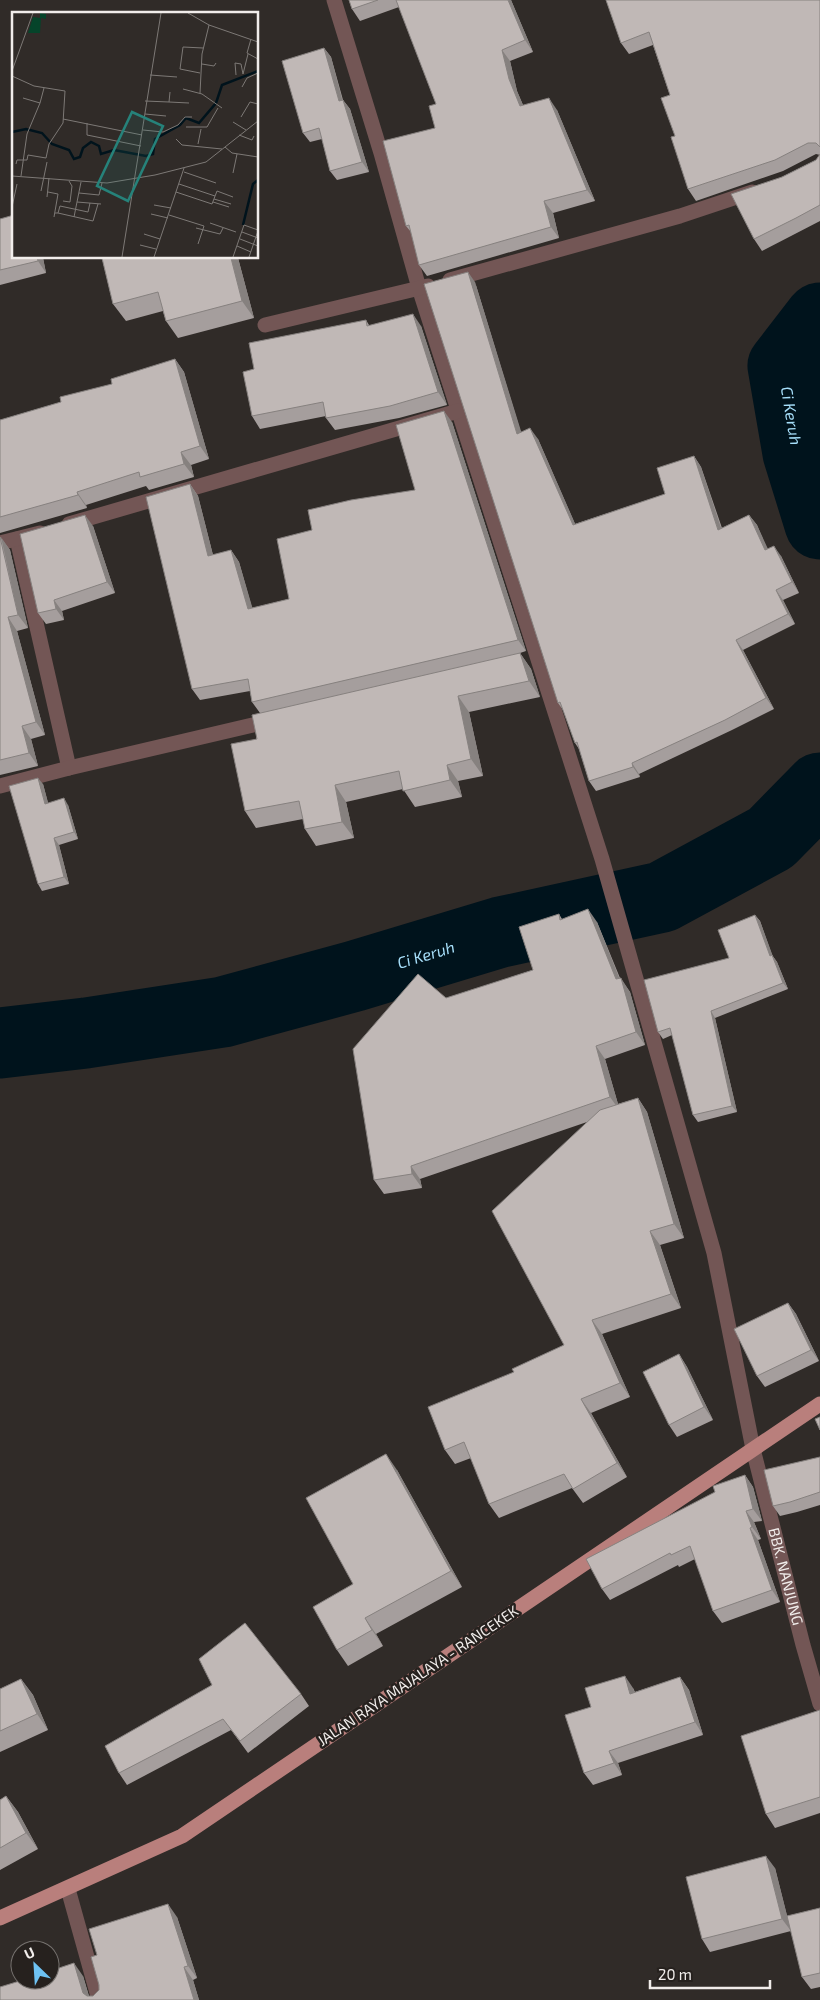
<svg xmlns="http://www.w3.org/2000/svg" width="820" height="2000" font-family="'Exo 2',sans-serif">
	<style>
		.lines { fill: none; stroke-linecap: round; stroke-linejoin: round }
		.river { stroke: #00131c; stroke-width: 71 }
		.minor { stroke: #735655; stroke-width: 15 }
		.major { stroke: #b97f7c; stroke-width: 15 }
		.wall { fill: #a59e9d }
		.shaded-wall { fill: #86817f }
		.building { fill: #c0b8b6; stroke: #86817f }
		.labels { text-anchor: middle; stroke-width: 5; stroke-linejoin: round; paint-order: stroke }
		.street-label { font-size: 15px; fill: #f1edeb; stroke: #26211e }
		.water-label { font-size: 16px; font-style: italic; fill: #a6dffa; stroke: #26211e }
		.inset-river { fill: none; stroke: #00131c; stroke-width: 2.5 }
		.inset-road { fill: none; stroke: #7d7976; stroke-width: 1 }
		.view { fill: #26827a; fill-opacity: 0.15; stroke: #26827a; stroke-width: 2.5 }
		.inset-edge { fill: none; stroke: #f1edeb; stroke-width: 2.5 }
	</style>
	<rect width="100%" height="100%" fill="#302b28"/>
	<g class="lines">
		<g class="river">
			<path id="s1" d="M820,318L783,366L798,453L820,524"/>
			<path id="s2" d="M0,1043L86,1033L223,1012L355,976L501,932L662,897L771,838L820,788"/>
		</g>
		<g class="minor">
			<path id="s3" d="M334,0L381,153L419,288L602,859L714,1253L753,1449L803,1645L820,1704"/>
			<path d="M450,280L680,216L752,192"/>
			<path d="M265,325L428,286"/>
			<path d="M69,524L458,411"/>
			<path d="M17,539L69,768"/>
			<path d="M0,543L40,533"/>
			<path d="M0,786L69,768L274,720"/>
			<path d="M68,1889L99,2000"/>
		</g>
		<path class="major" d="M0,1918L182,1836L820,1404"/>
	</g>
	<path class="wall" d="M349,0H511L533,52L510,61L517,91L523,105L557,110L595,201L553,213L559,238L427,276L419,265L411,232L406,226L435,128L436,104L399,7L360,21L352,9Z
		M606,0H820V221L762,251L754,239L782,177L816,160L820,155L816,154L783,171L696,201L688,189L675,136L670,95L653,45L629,54L621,43Z
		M324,48L331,57L343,100L350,109L369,172L337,180L330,171L322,139L310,142L303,133Z
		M0,219L43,258L46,273L0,285Z
		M102,258H238L254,318L178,338L166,321L163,311L126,321L113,304Z
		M475,282L521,433L538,439L575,524L665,494L694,456L701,467L722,528L749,515L757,525L767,549L781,556L799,593L783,600L795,624L743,650L774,709L732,730L639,774L640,777L596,791L589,781L579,749L575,743L563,710L558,703Z
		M366,320L369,325L421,326L447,405L399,418L335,430L326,418V416L260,429L252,416L254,369Z
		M175,359L184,372L209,459L191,465L194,477L149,490L146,486L86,505L87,508L0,533V420L61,402L112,384Z
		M452,422L526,651L520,653L531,669L540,697L469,712L483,776L458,781L462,797L415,807L403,789L346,802L354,838L316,846L305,829L303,819L256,828L245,811L260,713L252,702L250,691L200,700L192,689L190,484L198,496L213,555L231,550L239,562L252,608L289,599L312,530L415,490Z
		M93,526L115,593L62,611L64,620L46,624L38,613Z
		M0,537L10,550L28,628L17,631L45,735L31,739L38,766L0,775Z
		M43,784L48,803L68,805L78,839L59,845L69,884L42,891L38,884Z
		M559,914L562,919L597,922L620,978L630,992L645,1045L605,1059L618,1104L638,1098L647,1112L684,1238L660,1245L681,1308L602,1334L630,1397L591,1413L627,1477L583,1503L572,1488L499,1518L489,1504L471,1458L455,1464L445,1450L514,1372L564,1345L587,1122L420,1179L422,1188L384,1194L374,1180L446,998L533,970Z
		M755,915L760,921L772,955L777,962L788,989L715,1018L737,1112L698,1122L693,1115L672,1035L663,1039L658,1032L729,958Z
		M788,1303L796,1314L819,1361L765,1387L757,1376Z
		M679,1354L687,1367L713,1420L677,1437L669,1425Z
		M820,1457V1505L797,1512L780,1516L773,1506Z
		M397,1470L462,1587L376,1634L383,1646L348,1666L337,1650L353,1584Z
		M745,1475L753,1487L762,1521L754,1522L761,1539L758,1540L780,1602L722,1623L713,1611L695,1559L679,1567L678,1565L610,1600L602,1589L715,1492Z
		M680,1677L689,1690L703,1735L618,1763L622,1775L593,1785L584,1773L591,1707L633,1688L635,1692Z
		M21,1679L33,1695L48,1730L0,1752V1689Z
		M301,1694L309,1706L248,1753L231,1730L127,1785L119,1773L105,1746Z
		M820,1710V1813L775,1828L766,1814Z
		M6,1796L18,1812L38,1849L0,1870V1800Z
		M775,1868L787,1916L820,1908V1987L811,1989L802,1977L791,1931L710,1952L702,1939Z
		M177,1917L197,1978L193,1980L199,2000H0L83,1976L89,1996H93L99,1990L97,1955Z"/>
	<path class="shaded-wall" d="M508,0H511L533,52L525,40Z
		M324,48L331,57L345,110L339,101Z
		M502,50L510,61L517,91L528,117L520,106L509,79Z
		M549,98L557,110L595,201L587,190Z
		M343,100L350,109L369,172L362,162Z
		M544,201L553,213L559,238L551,227Z
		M37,258H43L46,273L38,261Z
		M231,258H238L254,318L242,301Z
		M468,272L475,282L525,444L517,434Z
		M413,314L421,326L447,405L438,392Z
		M175,359L184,372L209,459L200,446Z
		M444,411L452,422L526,651L518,640Z
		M530,428L538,439L580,535L573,525Z
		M181,452L191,465L194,477L184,464Z
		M694,456L701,467L725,540L718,530Z
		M190,484L198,496L216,567L208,556Z
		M77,492L86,505L87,508L78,495Z
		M85,515L93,526L115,593L107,582Z
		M749,515L757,525L773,560L765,550Z
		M1,537L10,550L28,628L18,615Z
		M774,546L781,556L799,593L792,582Z
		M231,550L239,562L256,620L248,609Z
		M776,590L783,600L795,624L788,614Z
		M54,600L62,611L64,620L56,609Z
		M8,617L17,631L45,735L36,722Z
		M736,640L743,650L774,709L766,698Z
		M520,653L531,669L540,697L529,681Z
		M458,696L469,712L483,776L471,759Z
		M22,726L31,739L38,766L29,753Z
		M632,763L639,774L640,777L633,767Z
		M447,765L458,781L462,797L450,780Z
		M38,778L43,784L50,810L45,804Z
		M335,785L346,802L354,838L342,822Z
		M64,798L68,805L78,839L74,832Z
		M54,838L59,845L69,884L64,877Z
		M588,909L597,922L622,985L621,978L630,992L645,1045L636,1032L616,979Z
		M755,915L760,921L775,962L770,956Z
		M772,955L777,962L788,989L783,983Z
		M711,1011L715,1018L737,1112L732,1106Z
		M596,1046L605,1059L620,1111L610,1097Z
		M638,1098L647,1112L684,1238L674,1224Z
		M411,1166L420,1179L422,1188L412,1174Z
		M650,1231L660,1245L681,1308L671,1294Z
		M788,1303L796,1314L819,1361L811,1350Z
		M592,1320L602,1334L630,1397L620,1383Z
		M679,1354L687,1367L713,1420L704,1407Z
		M581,1399L591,1413L627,1477L617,1463Z
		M386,1454L397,1470L462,1587L451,1571Z
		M745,1475L753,1487L762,1521L753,1509Z
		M746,1511L754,1522L761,1539L752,1527Z
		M750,1528L758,1540L780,1602L772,1590Z
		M365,1618L376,1634L383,1646L372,1630Z
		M625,1676L633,1688L639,1706L630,1694Z
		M680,1677L689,1690L703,1735L695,1722Z
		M21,1679L33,1695L48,1730L37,1714Z
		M609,1751L618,1763L622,1775L614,1763Z
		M6,1796L18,1812L38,1849L26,1833Z
		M766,1856L775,1868L791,1931L782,1919Z
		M168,1904L177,1917L197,1978L188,1966Z
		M74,1963L83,1976L90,2000L83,1993Z
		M184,1967L193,1980L199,2000H194Z"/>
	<path class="building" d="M349,0H378L352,9Z
		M396,0H508L525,40L502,50L509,79L520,106L549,98L587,190L544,201L551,227L419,265L409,225L406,226L383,141L435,128L429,106L436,104Z
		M606,0H820V147L816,143H808L775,160L688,189L671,137L675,136L661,98L670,95L649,32L621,43Z
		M324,48L339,101L343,100L362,162L330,171L319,128L303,133L282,61Z
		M820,154V205L796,218L754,239L731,194L782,177L816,160Z
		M14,215V258H37L38,261L0,270V219Z
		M102,258H231L242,301L166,321L158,292L113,304Z
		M468,272L517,434L530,428L573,525L665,494L657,468L694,456L718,530L749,515L765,550L774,546L792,582L776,590L788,614L736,640L766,698L725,720L632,763L633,767L589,781L577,742L575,743L560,702L558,703L424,284Z
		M413,314L438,392L390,406L326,418L323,402L252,416L243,372L254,369L249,343L366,320L367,326Z
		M175,359L200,446L181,452L184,464L140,477L139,472L77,492L78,495L0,517V420L61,402L60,397L112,384L111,379Z
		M444,411L518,640L252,702L248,679L192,689L146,497L190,484L208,556L231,550L248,609L289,599L277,539L312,530L308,510L351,500L415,490L396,425Z
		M85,515L107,582L54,600L56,609L38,613L20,534Z
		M0,537L18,615L8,617L36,722L22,726L29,753L0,760Z
		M520,653L529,681L458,696L471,759L447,765L450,780L403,791L399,771L335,785L342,822L305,829L299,801L245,811L231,744L257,739L252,715Z
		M38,778L45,804L64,798L74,832L54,838L64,877L38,884L9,786Z
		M588,909L616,979L621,978L636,1032L596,1046L610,1097L411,1166L412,1174L374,1180L353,1049L418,974L446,998L533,970L519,927L559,914L560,920Z
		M755,915L770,956L772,955L783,983L711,1011L732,1106L693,1115L670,1028L658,1032L644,980L729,958L718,930Z
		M638,1098L674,1224L650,1231L671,1294L592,1320L620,1383L581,1399L617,1463L573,1489L564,1474L489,1504L464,1442L445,1450L428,1407L514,1372L512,1369L564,1345L492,1211L600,1110Z
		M788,1303L811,1350L757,1376L734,1329Z
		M679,1354L704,1407L669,1425L643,1372Z
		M820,1417V1430L815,1419Z
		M386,1454L451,1571L365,1618L372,1630L337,1650L313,1607L353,1584L306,1498Z
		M820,1457V1492L790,1502L773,1506L764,1470Z
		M745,1475L753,1509L746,1511L752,1527L750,1528L772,1590L713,1611L690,1546L671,1555L670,1553L602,1589L586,1559L715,1492L713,1486Z
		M245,1623L301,1694L240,1741L223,1719L119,1773L105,1746L212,1685L199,1659Z
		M625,1676L630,1694L680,1677L695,1722L609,1751L614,1763L584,1773L565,1715L591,1707L585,1688Z
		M21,1679L37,1714L0,1731V1689Z
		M820,1710V1797L766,1814L741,1736Z
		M6,1796L26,1833L0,1848V1800Z
		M766,1856L782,1919L702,1939L686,1877Z
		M168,1904L188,1966L184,1967L194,2000H0V1987L23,1980H50V1971L74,1963L83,1993L87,1996H93L99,1990V1985L91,1957L97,1955L89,1929Z
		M820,1908V1973L802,1977L787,1916Z"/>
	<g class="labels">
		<g class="street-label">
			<text dy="5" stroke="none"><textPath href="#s3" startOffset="1641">BBK. NANJUNG</textPath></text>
			<text transform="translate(418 1676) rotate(-34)" y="5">JALAN RAYA MAJALAYA - RANCEKEK</text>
		</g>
		<g class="water-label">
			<text dy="6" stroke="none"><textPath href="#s1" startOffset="111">Ci Keruh</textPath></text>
			<text dy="6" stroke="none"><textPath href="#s2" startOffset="436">Ci Keruh</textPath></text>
		</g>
	</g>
	<g transform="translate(12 12)">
		<rect width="246" height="246" fill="#302b28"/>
		<path d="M28,1L34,2V7L29,6L28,21H16L21,5L28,6Z" fill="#05442a"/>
		<path class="inset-river" d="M0,120L14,117L30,121L40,132L57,138L62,147L68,145L71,136L79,130L87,134L89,142L102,138L134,144L141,142L143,127L168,113L174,106L187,111L204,91L210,73L246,59M231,213L241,172L246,168"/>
		<path class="inset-road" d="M176,1L197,13L246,30M239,27L235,41L246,47V60M190,52L202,54L204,51M0,59L21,1M188,61L168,57L171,35L191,36M138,63L165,65M224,63L223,51L229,52L231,62L236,42M0,64L22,74L53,79L51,111L37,132L34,146L16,143L15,148H5L4,152M230,75L235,66L246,61M171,77L190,82L210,96M188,81L190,42L197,13M11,86L28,91L32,76M133,89L157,90L158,80M157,90L177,91M133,102L154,104M229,105L238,90L246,92M51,107L130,123M221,110L234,118M75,111V123L129,134M174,115H195L206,96M131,118L151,120L166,113L173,105H180M227,123L240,128L242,124M164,127L170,133L210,137M186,132L189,117M213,135L220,141L246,145M172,160L204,171M221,161L225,142M0,164L95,171L143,163L194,150L246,109M9,164L15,122L28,91M167,172L203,184M29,179L35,150M36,180L46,182L42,205M164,180L200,192L205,179L221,185M67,181L87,183L90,171M35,185L37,166M202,187L219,192M51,189L58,190L60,174L57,169M65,190L89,192M201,190L217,195M142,193L159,196M0,195L5,172M43,201H46L48,194L76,200L78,191M46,201L81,209L86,192M139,202L156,206M157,203L192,214L186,232M62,205L69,170M198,211L224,220M184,216L208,222L211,216M230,220L246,226M132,222L148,227M228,227L246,234M128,233L144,237M225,234L239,240M110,245L149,1M142,245L172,156M221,245L232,213L246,218M237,245L246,219"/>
		<path class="view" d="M120,100L151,114L116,189L85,174Z"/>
		<rect width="246" height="246" class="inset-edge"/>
	</g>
	<g transform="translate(35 1965) rotate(335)"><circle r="24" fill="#26211e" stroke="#777370"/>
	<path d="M0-4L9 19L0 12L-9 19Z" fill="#6ec2f3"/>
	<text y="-8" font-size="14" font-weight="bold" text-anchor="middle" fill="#f1edeb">U</text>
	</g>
	<path d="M650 1980v8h120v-8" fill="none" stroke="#f1edeb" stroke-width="2.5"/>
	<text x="658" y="1980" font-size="15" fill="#f1edeb" stroke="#26211e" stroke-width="4" paint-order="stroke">20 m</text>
</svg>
